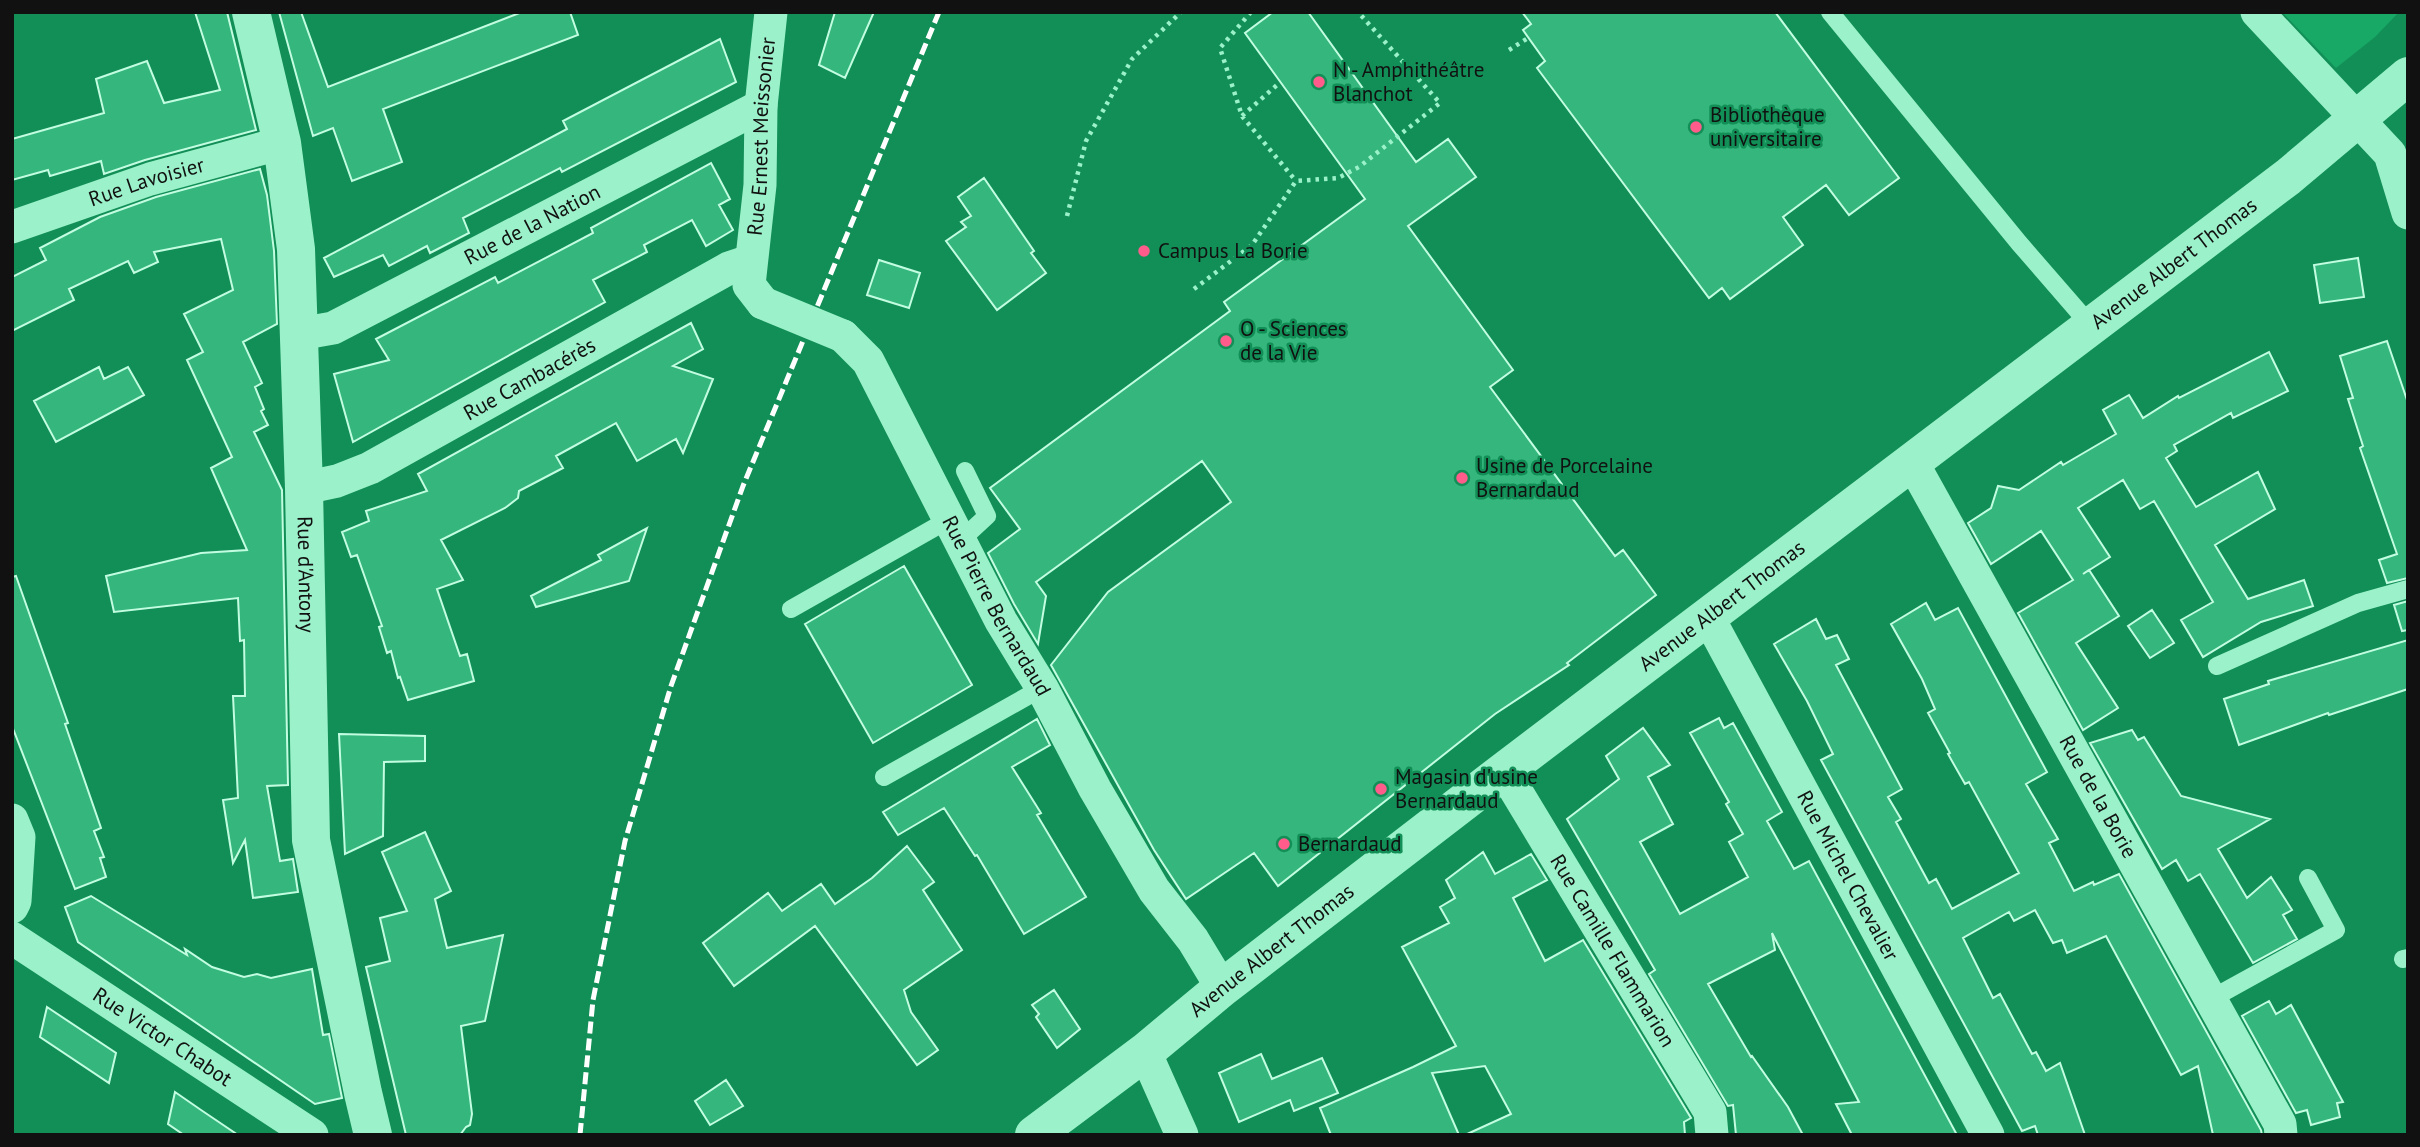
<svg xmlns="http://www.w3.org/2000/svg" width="2420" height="1147" font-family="'PT Sans',sans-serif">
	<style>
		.green { fill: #19a967 }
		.building { fill: #35b67c; stroke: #c2fde2; stroke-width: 2 }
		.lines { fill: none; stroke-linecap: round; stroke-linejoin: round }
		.path { stroke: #9bf2ca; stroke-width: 4.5; stroke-dasharray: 3.5 5; stroke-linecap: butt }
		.service { stroke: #9bf2ca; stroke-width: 18 }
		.minor { stroke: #9bf2ca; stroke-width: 33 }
		.tertiary { stroke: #9bf2ca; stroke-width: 38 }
		.rail { stroke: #fff; stroke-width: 5; stroke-dasharray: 12 5; stroke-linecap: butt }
		.minor-bridge { stroke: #9bf2ca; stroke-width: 33 }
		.poi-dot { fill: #ff5c8c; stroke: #128f57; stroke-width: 2.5 }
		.labels { text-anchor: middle; stroke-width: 5; stroke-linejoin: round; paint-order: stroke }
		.poi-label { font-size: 21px; fill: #111; stroke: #128f57; text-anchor: start }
		.street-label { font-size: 21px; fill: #111; stroke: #128f57 }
	</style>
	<rect width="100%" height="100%" fill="#128f57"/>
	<path class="green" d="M2282,12H2399L2375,37L2336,68Z"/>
	<path class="building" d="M195,12H227L256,130L145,160L104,174L101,161L50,176L48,170L12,180V139L104,113L96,79L147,61L164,103L220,90Z
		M279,12H301L328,87L522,12H570L578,35L383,109L402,162L352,181L333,128L313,136Z
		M835,12H874L845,78L819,65Z
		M1273,12H1308L1416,162L1448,139L1476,177L1408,226L1513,370L1490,387L1615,556L1623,550L1656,595L1567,663L1569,665L1495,714L1278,886L1254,853L1186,899L1154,850L1051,665L1108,592L1231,502L1202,461L1036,582L1046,596L1038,644L1014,604L988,553L1020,529L990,488L1230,311L1224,302L1365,199L1245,33Z
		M1522,12H1775L1899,178L1849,215L1826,185L1783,217L1803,245L1730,299L1722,288L1709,298L1537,68L1545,61L1523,30L1531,24Z
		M720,39L736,82L562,172L560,168L463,218L469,233L430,253L427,246L389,266L383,255L334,277L324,258L567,129L563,121Z
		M711,163L730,199L719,205L733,230L706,246L692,220L644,245L647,252L593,280L605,302L353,442L334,374L389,360L376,339L495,277L498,283L593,233L591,228Z
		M260,169L267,195L274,251L277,324L243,342L262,383L255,387L264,409L261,411L268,425L254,432L282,490L288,785L267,786L280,861L293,859L298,892L253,898L245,840L233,863L223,800L238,798L233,696H245L244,640L240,641L238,598L114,612L106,576L201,553L247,550L211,468L232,457L187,360L203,352L184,314L233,290L221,239L154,252L158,262L134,273L128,261L69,289L74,300L12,331V277L46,260L40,248L100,217L156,197Z
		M984,178L1034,251L1031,253L1046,273L997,310L946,241L966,227L961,222L971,216L958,197Z
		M2358,258L2364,297L2320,303L2314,265Z
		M879,260L920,273L909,308L867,295Z
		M691,323L703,349L673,366L713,379L683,453L676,439L637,461L616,423L556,456L563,468L519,491L518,498L505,508L441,540L463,580L437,589L460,656L467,654L474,681L408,700L400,677L398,678L391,651L387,653L379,627L382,626L357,555L351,557L342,532L369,521L366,511L427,491L418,474Z
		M2387,341L2408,403V578L2387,583L2379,560L2397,554L2360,448L2363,446L2348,399L2353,398L2340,356Z
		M2269,352L2288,391L2233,418L2231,413L2174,445L2177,451L2166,458L2196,507L2258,472L2275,509L2215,545L2248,599L2304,580L2313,606L2261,622L2203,657L2181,620L2213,602L2154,501L2140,509L2123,480L2078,508L2110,557L2083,574L2089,570L2119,616L2076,643L2118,708L2083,730L2018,613L2073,580L2041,531L1991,564L1968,523L1991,508L1998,486L2019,490L2061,462L2063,465L2116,434L2103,410L2129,395L2143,418L2178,396L2179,398Z
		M99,367L104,379L128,367L144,395L56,442L34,401Z
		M647,528L629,581L536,607L531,596L601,560L598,555Z
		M904,566L972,685L873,743L805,624Z
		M16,576L68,723L65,724L101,828L94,831L104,857L100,858L106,877L75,889L12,726V577Z
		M2408,601V630L2402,631L2394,605Z
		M1926,603L1935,620L1958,608L2047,772L2026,784L2058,839L2049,843L2074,891L2093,882L2094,885L2119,874L2261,1130L2262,1135H2213L2198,1066L2181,1075L2106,936L2067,953L2062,940L2053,943L2035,910L2014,921L2009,912L1963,938L1993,998L2000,994L2032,1054L2036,1052L2046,1071L2060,1063L2085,1135H2038L2035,1126L2022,1131L1821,760L1833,754L1807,701L1774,644L1816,619L1826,639L1837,635L1849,659L1836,665L1902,789L1888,797L1901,819L1896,822L1929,883L1936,879L1952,909L2019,873L1969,782L1965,784L1948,754L1950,753L1928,713L1935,709L1922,679L1891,624Z
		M2152,610L2174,643L2150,658L2128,626Z
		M2408,640V689L2329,715L2328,713L2239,745L2224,699L2269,684L2268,681Z
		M1719,718L1724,728L1733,723L1782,812L1767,821L1794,869L1809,861L1957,1135H1852L1836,1104L1859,1102L1772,933L1775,950L1708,984L1751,1057L1752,1056L1788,1107L1803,1135H1736L1733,1105L1728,1106L1649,974L1655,970L1567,819L1619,779L1606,756L1643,728L1670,765L1648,777L1673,824L1640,842L1680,914L1748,877L1729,842L1743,834L1726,804L1729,802L1690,733Z
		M1037,719L1050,745L1012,767L1041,813L1037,815L1086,897L1024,934L977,855L975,856L944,808L898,835L883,812Z
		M2132,730L2138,740L2144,737L2181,796L2270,819L2218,849L2247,898L2271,877L2292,910L2283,915L2297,939L2253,963L2200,874L2188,881L2176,860L2162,869L2090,743Z
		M339,734L425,736V761L384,762L383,836L345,854Z
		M425,832L451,891L435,899L447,948L503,935L485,1021L461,1026L472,1114L470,1125L466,1127L460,1135H406L366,967L390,961L380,918L407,911L382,852Z
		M907,846L934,882L923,890L962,950L904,990L911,1012L938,1050L917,1065L815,926L734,986L703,943L768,893L782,911L821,884L835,904L872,878Z
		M1483,852L1495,874L1531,854L1547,880L1513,898L1545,961L1583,940L1691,1118L1684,1122L1685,1135H1465L1511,1114L1485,1066L1432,1073L1459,1135H1331L1320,1108L1413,1067L1456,1046L1402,947L1449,923L1440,907L1455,898L1446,880Z
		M91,896L187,955L185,949L212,967L244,977L257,974L271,978L312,969L323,1035L329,1034L342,1098L315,1104L78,942L65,907Z
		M1054,990L1080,1029L1057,1048L1036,1017L1039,1014L1032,1005Z
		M2269,1001L2276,1014L2291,1005L2343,1102L2337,1103L2340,1117L2311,1125L2307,1110L2296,1113L2242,1016Z
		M47,1007L116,1053L109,1083L40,1037Z
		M1261,1054L1272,1079L1322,1058L1338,1093L1294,1111L1290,1100L1239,1122L1219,1073Z
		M726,1080L743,1106L710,1125L695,1101Z
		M175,1092L201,1110L238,1135H184L168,1124Z"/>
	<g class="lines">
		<path class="path" d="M1251,12L1220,48L1242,116L1296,181
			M1509,50L1528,38
			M1242,116L1277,85
			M1067,216L1086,141L1132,59L1181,12
			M1194,289L1252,245L1296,181L1338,178L1359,167L1440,103L1358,12"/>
		<path class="service" d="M1830,12L2019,243L2091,326
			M960,541L987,516L965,471
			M791,609L948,520
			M2217,666L2358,603L2408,589
			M884,777L1042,688
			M2403,959L2408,958
			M2211,999L2336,930L2308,878"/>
		<g class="minor">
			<path d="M2257,12L2390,154L2408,213"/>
			<path id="s1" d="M12,227L150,179L282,143"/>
			<path id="s2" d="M763,303L749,285L760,185L761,106L771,12"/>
			<path id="s3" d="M299,334L333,328L761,106"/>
			<path id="s4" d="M843,336L868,361L1001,621L1042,688L1095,789L1154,890L1193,940L1222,988"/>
			<path id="s5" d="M1912,462L2280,1124L2281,1135"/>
			<path id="s6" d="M304,488L337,481L370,468L729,268L750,261"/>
			<path id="s7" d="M1708,617L1988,1135"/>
			<path id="s8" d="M1504,771L1710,1112L1712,1135"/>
			<path d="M12,820L19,837L15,901L12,907"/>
			<path id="s9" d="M12,938L312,1135"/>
			<path d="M1145,1052L1182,1135"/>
		</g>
		<g class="tertiary">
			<path id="s10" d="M251,12L282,143L296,249L304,488L311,840L363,1093L373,1135"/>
			<path id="s11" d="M1034,1135L1145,1052L1222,988L1504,771L2288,177L2408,76"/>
		</g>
		<path class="rail" d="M580,1135L593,1000L625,841L671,686L743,486L939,12"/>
		<path class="minor-bridge" d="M763,303L843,336"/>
	</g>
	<g class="poi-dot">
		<circle cx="1319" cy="82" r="7"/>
		<circle cx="1696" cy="127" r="7"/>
		<circle cx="1144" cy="251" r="7"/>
		<circle cx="1226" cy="341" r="7"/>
		<circle cx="1462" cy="478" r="7"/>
		<circle cx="1381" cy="789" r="7"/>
		<circle cx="1284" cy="844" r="7"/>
	</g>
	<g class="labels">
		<g class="poi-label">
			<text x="1333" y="77">N - Amphithéâtre<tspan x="1333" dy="24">Blanchot</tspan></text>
			<text x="1710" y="122">Bibliothèque<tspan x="1710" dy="24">universitaire</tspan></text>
			<text x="1158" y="258">Campus La Borie</text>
			<text x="1240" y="336">O - Sciences<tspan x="1240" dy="24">de la Vie</tspan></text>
			<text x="1476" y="473">Usine de Porcelaine<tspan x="1476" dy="24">Bernardaud</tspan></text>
			<text x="1395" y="784">Magasin d'usine<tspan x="1395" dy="24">Bernardaud</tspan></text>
			<text x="1298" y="851">Bernardaud</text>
		</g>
		<g class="street-label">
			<text dy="7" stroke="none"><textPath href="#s2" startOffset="172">Rue Ernest Meissonier</textPath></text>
			<text dy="7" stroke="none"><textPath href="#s1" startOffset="142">Rue Lavoisier</textPath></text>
			<text dy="7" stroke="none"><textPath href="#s3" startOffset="259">Rue de la Nation</textPath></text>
			<text dy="7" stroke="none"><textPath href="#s11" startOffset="1435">Avenue Albert Thomas</textPath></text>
			<text dy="7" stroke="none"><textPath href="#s6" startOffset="252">Rue Cambacérès</textPath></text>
			<text dy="7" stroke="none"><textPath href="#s10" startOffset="567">Rue d'Antony</textPath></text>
			<text dy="7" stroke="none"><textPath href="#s4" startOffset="312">Rue Pierre Bernardaud</textPath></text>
			<text dy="7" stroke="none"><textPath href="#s11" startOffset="868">Avenue Albert Thomas</textPath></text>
			<text dy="7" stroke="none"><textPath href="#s5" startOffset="383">Rue de la Borie</textPath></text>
			<text dy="7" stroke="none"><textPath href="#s7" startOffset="294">Rue Michel Chevalier</textPath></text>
			<text dy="7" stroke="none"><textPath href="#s11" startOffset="301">Avenue Albert Thomas</textPath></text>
			<text dy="7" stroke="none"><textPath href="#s8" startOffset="210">Rue Camille Flammarion</textPath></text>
			<text dy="7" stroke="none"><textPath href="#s9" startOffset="180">Rue Victor Chabot</textPath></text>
		</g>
	</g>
	<rect width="2420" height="1147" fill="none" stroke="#111111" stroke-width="28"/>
</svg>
